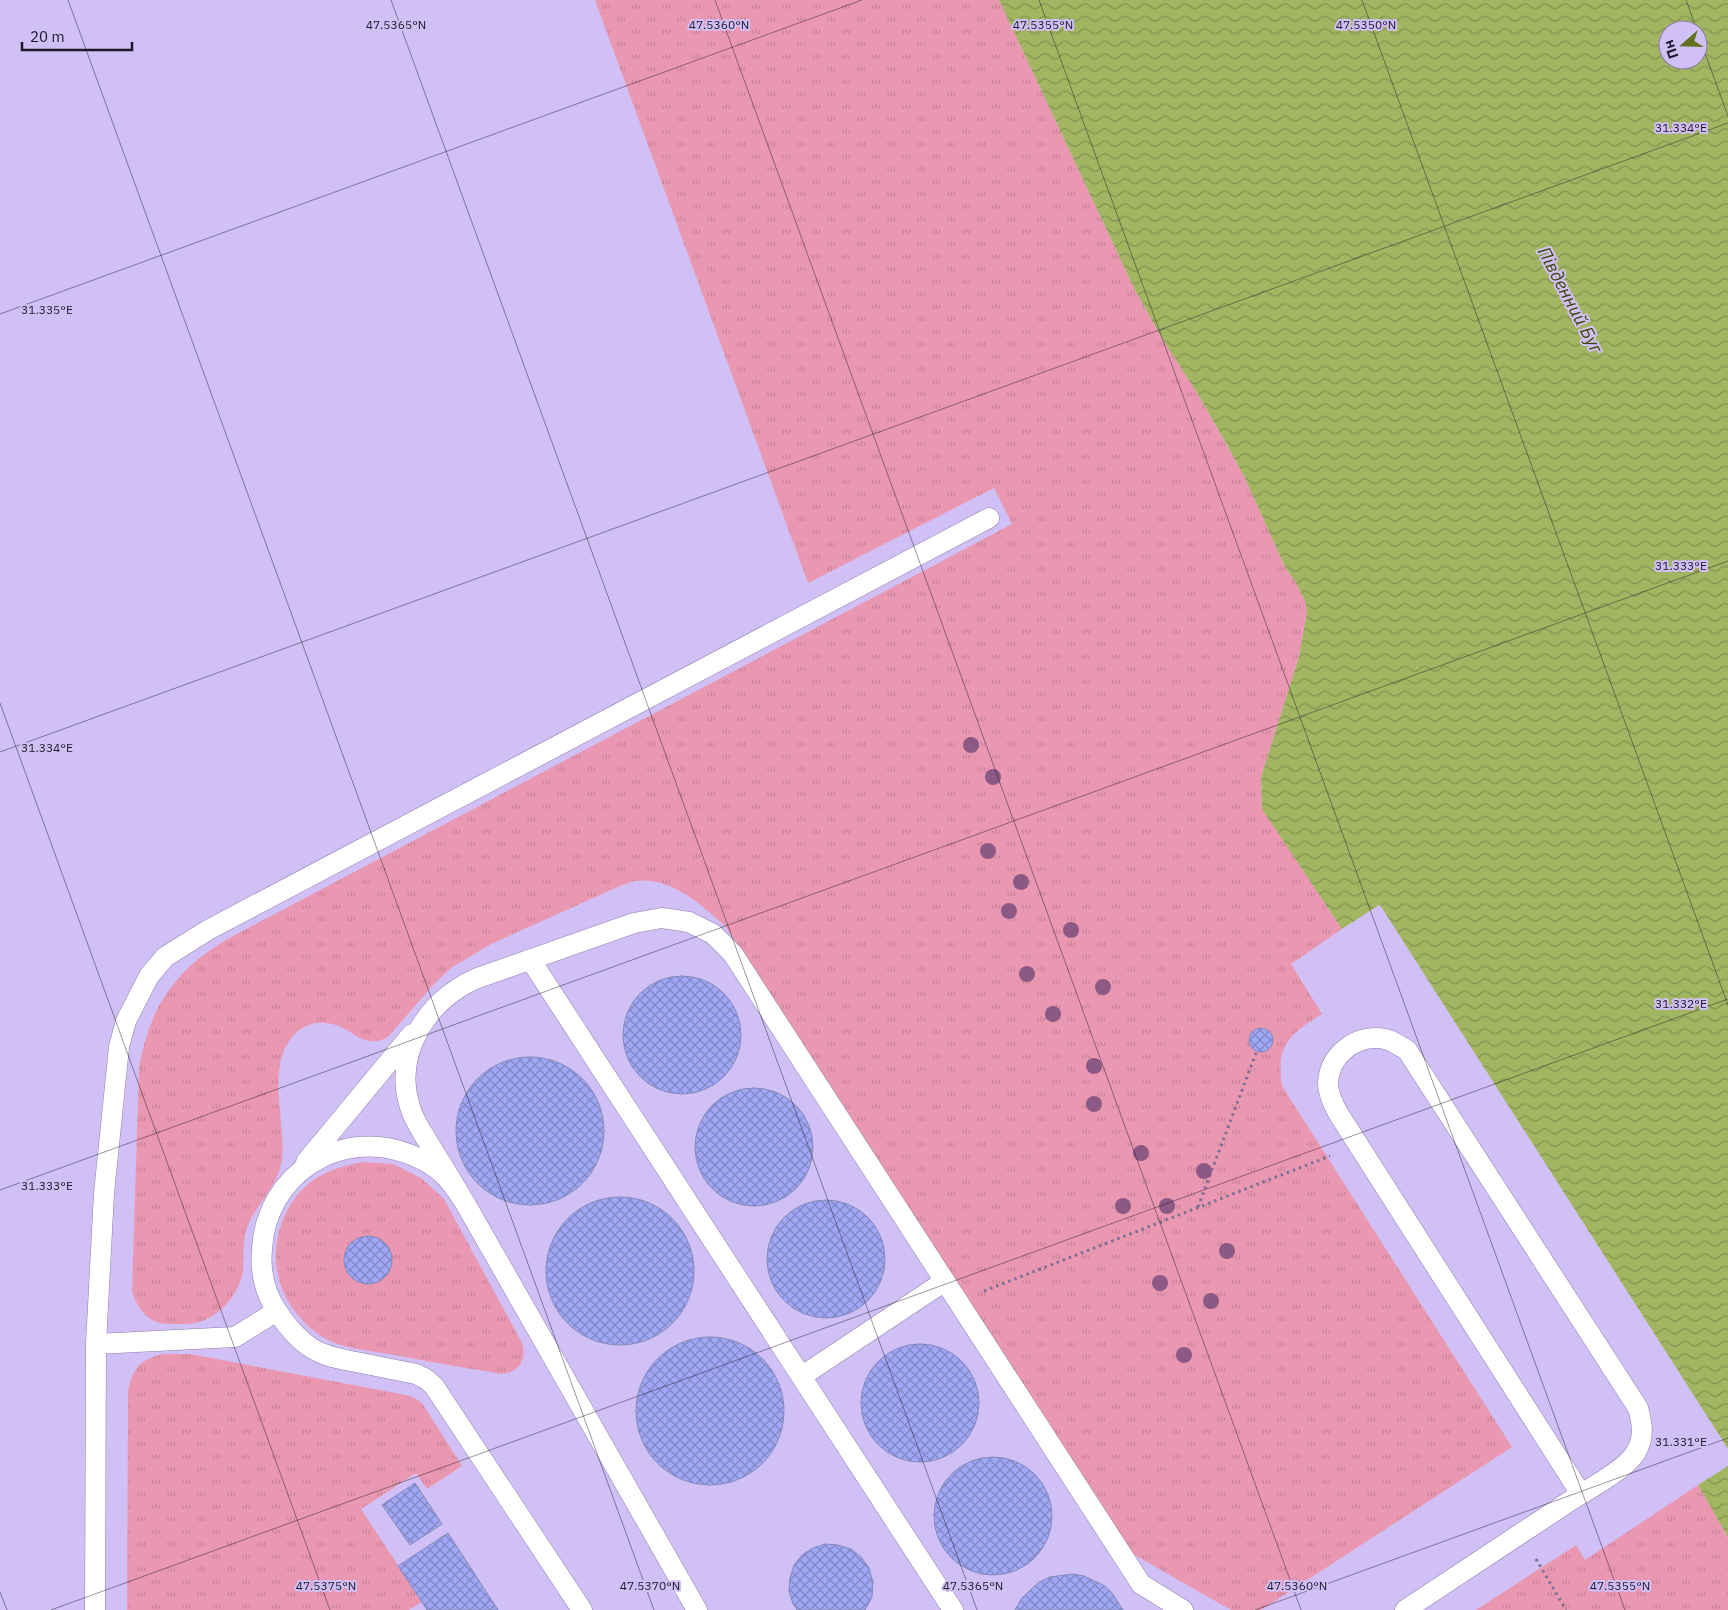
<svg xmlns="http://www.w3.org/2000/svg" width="1728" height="1610" font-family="'IBM Plex Sans',sans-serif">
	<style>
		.grass { fill: url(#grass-tufts) }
		.water { fill: url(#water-waves); fill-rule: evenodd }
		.pier { fill: #d1c0f5 }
		.building { fill: url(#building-cross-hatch); stroke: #8489bb }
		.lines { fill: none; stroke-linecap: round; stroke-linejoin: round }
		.lane-casing { stroke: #8f7eb0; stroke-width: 21 }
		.path { stroke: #7b6f94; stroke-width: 3; stroke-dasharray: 2.5 4; stroke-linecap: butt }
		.lane { stroke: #fff; stroke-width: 20 }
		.tree { fill: #8c5985 }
		.ticks { fill: none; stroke: #1d1629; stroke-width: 1; stroke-opacity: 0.45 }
		.labels { text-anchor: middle; stroke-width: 4; stroke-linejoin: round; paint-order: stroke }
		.water-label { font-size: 18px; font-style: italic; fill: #3c4706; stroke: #d1c0f5 }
		.ticks-label { font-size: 12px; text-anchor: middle; fill: #1d1629; stroke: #d1c0f5; stroke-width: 4; stroke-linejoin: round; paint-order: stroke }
	</style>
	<defs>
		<pattern id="grass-tufts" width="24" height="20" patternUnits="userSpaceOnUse" patternTransform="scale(1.25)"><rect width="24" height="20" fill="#ea98b1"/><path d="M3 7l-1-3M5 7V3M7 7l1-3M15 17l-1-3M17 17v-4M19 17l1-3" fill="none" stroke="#c88298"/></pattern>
		<pattern id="water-waves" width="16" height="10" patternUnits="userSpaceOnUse" patternTransform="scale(1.25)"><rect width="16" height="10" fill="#a2b662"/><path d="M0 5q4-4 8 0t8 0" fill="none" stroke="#839351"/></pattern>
		<pattern id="building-cross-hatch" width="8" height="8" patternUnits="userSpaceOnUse" patternTransform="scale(1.25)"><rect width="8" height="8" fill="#a0a7f4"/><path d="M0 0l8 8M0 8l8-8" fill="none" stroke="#8287c6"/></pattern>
	</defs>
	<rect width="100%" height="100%" fill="#d1c0f5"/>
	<path class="grass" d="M595,0H999L1133,286L1160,335L1199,396L1245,478L1285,567L1296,583L1305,601L1307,611L1299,657L1261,777L1262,808L1342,929L1291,964L1322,1014C1289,1034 1276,1045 1282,1086L1512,1447L1261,1610H1231L1133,1554L726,927C702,905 671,876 635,881C630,882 625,884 620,886L491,944L451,968L434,984L388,1037C382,1040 377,1042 370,1041C359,1040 352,1032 343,1028C325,1019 305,1021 292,1037C266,1069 286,1122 282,1159C279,1185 258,1202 248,1225C242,1240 244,1255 243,1270C241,1291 222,1314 202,1321C192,1325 179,1324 168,1324C148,1324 137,1308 132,1291L139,1068C150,1005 177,967 233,936L1012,524L994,488L808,583Z
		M363,1162L393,1164L421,1178L444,1199L522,1343C527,1360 519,1372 502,1374C464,1368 427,1361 389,1354C372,1351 341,1348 326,1339C285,1315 265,1268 282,1222C287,1209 296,1194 307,1185C323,1171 343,1166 363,1162Z
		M165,1354H190L406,1395L415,1398L422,1403L462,1466L427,1489L416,1473L361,1509L422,1602L409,1610H127L128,1393C131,1369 141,1358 165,1354Z
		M1698,1485L1728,1537V1610H1476L1576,1545L1585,1560Z"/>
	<path class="water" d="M999,0H1728V1449L1380,905L1342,929L1262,809L1261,777L1299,657L1307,612L1305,601L1296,583L1285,567L1245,478L1223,438L1199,396L1160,335L1133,286ZM1668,30H1698V60H1668Z
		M1728,1466V1537L1698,1485Z"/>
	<path class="pier" d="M1379,905L1728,1449V1451L1379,908L1343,931L1342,929Z"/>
	<path class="building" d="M623 1035a59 59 0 1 1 118 0a59 59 0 1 1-118 0Z
		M1249 1040a12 12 0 1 1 24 0a12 12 0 1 1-24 0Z
		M456 1131a74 74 0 1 1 148 0a74 74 0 1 1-148 0Z
		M695 1147a59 59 0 1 1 118 0a59 59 0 1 1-118 0Z
		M546 1271a74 74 0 1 1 148 0a74 74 0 1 1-148 0Z
		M767 1259a59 59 0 1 1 118 0a59 59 0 1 1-118 0Z
		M344 1260a24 24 0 1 1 48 0a24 24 0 1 1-48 0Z
		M636 1411a74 74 0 1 1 148 0a74 74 0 1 1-148 0Z
		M861 1403a59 59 0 1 1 118 0a59 59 0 1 1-118 0Z
		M934 1516a59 59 0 1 1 118 0a59 59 0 1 1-118 0Z
		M415,1483L442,1524L410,1545L382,1505Z
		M448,1533L498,1610H427L422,1602L398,1566Z
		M825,1544L838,1545L851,1549L861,1557L869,1568L873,1582L872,1597L865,1610H797L793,1604L789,1591L790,1578L794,1565L802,1555L813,1548Z
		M1073,1574L1084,1576L1105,1586L1112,1593L1123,1610H1015L1022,1598L1039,1582L1050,1577Z"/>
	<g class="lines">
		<g class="lane-casing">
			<path id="lane" d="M530,959L953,1610
				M306,1162L412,1034
				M465,1203C454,1184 443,1166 431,1147C424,1134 414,1122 410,1107C393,1053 427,1001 475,979L634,923L662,918L689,922L713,934L733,954L1141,1584L1183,1610
				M96,1344L235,1337L277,1311
				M802,1376L945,1281
				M95,1610L96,1344L104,1193L119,1047L126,1021L149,976L165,957L208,930L989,518
				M582,1610L434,1386L426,1379L416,1374C396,1370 376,1366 356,1362C342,1359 326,1357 313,1349C298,1340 286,1325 277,1311C265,1293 260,1271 262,1249C266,1175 339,1127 409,1154C422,1159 435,1166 445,1176C452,1183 459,1194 465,1203L697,1610
				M1405,1610C1460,1574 1515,1537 1570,1501C1587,1490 1627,1469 1636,1452C1645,1437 1642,1422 1638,1408L1407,1050C1398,1045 1389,1038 1378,1038C1352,1037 1329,1057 1328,1083C1328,1094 1333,1104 1338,1113L1581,1494"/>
		</g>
		<path class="path" d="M1198,1207L1256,1053
			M984,1291L1330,1156
			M1536,1559L1566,1610"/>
		<use href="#lane" class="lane"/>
	</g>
	<g class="tree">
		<circle cx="971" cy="745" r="8"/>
		<circle cx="993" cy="777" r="8"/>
		<circle cx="988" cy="851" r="8"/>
		<circle cx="1021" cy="882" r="8"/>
		<circle cx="1009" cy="911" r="8"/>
		<circle cx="1071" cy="930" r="8"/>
		<circle cx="1027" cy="974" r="8"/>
		<circle cx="1103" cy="987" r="8"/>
		<circle cx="1053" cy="1014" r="8"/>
		<circle cx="1094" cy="1066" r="8"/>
		<circle cx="1094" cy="1104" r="8"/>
		<circle cx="1141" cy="1153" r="8"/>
		<circle cx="1204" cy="1171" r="8"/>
		<circle cx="1123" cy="1206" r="8"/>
		<circle cx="1167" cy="1206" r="8"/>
		<circle cx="1227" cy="1251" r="8"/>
		<circle cx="1160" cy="1283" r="8"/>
		<circle cx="1211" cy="1301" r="8"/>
		<circle cx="1184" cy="1355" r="8"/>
	</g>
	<path class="ticks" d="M68,0L654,1610M391,0L977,1610M715,0L1301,1610M1039,0L1625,1610M1362,0L1728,1005M1686,0L1697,30M1698,34L1728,116M0,314L862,0M0,703L330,1610M0,752L1728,123M0,1190L1728,561M0,1592L7,1610M51,1610L1728,999M1255,1610L1728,1438"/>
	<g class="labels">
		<g class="water-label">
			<text transform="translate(1570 300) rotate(62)" y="6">Південний Буг</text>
		</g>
	</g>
	<g class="ticks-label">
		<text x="396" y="29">47.5365°N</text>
		<text x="1043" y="29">47.5355°N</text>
		<text x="719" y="29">47.5360°N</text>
		<text x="1366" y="29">47.5350°N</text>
		<text x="1681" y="132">31.334°E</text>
		<text x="47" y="314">31.335°E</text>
		<text x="1681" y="570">31.333°E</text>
		<text x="47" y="752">31.334°E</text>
		<text x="1681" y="1008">31.332°E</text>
		<text x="47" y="1190">31.333°E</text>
		<text x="1681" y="1446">31.331°E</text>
		<text x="326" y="1590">47.5375°N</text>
		<text x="650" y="1590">47.5370°N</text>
		<text x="973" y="1590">47.5365°N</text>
		<text x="1297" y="1590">47.5360°N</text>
		<text x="1620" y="1590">47.5355°N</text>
	</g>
	<g transform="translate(1683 45) rotate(250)"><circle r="24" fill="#d1c0f5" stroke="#897ca3"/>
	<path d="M0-4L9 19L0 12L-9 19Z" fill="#62721e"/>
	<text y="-8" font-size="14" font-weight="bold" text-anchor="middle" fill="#1d1629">Пн</text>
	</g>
	<path d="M22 42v8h110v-8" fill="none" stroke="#1d1629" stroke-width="2.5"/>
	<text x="30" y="42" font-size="15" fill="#1d1629" stroke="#d1c0f5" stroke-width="4" paint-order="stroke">20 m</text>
</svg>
